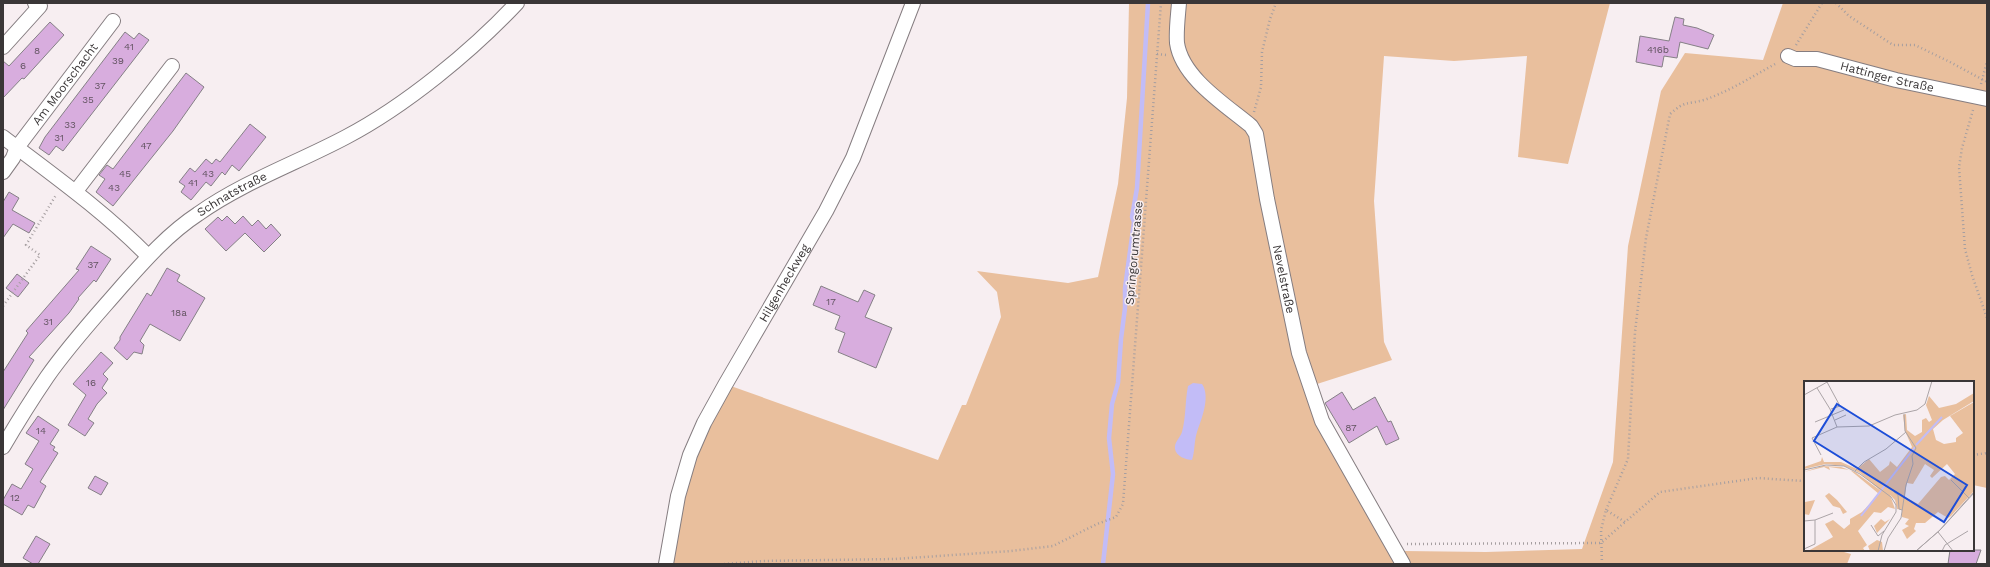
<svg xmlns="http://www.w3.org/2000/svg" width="1990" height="567" font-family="'Work Sans',sans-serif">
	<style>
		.green { fill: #e9bf9d }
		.water { fill: #c2bcf7 }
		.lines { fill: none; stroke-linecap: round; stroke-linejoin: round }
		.stream { stroke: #c2bcf7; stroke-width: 4.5 }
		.building { fill: #d8adde; stroke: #858086 }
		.minor-casing { stroke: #857d80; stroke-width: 16 }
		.path { stroke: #a59ea0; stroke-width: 2.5; stroke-dasharray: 1 3; stroke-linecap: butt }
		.minor { stroke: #fff; stroke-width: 14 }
		.labels { text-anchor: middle; stroke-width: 3; stroke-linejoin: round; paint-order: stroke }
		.number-label { font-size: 10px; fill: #625461 }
		.street-label { font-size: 12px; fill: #3a3637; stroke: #f7eef1 }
		.inset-river { fill: none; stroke: #c2bcf7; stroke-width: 2 }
		.inset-road { fill: none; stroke: #aba4a7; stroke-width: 1 }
		.view { fill: #1d4ed8; fill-opacity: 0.15; stroke: #1d4ed8; stroke-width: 2 }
		.inset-edge { fill: none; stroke: #3a3637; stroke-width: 2 }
	</style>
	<rect width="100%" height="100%" fill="#f7eef1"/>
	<path class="green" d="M1129,3H1610L1568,164L1518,157L1527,56L1454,61L1384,56L1374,201L1384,342L1392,360L1317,384L1302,353L1294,318L1268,184L1261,131L1254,122L1244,117L1191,72V79L1255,137L1269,223L1295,354L1329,445L1366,513L1393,557L1404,551L1486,552L1582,549L1613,462L1628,246L1661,91L1685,53L1763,60L1783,3H1987V488L1973,485V382H1805V550H1844V552L1851,554L1847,564H672L680,506L694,457L728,385L938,460L962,405H966L1001,317L997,292L977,271L1068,283L1098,277L1118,184L1127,98Z"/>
	<path class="water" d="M1193,383L1202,384C1211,397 1201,420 1197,432C1194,441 1195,451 1192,460C1186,460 1176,456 1175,449C1174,442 1180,438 1182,432C1186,418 1185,401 1188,386Z"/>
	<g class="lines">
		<path class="stream" d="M1103,564L1113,474L1109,438L1112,404L1118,383L1121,339L1125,308V288L1134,222L1132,217L1137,188L1148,3"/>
	</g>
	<path class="building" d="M1675,17L1684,19L1683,25L1697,28L1714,35L1708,49L1680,42L1677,58L1664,56L1662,67L1636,62L1640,36L1669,41Z
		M50,22L64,35L24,79L22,78L3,98V61L9,66Z
		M125,32L134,39L139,33L149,40L63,151L56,146L49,155L39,148L45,137Z
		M186,73L204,87L173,131L113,206L96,192L105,179L99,175L107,165L113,169Z
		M250,124L266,137L239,171L232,165L225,175L222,172L211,186L206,182L191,200L181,192L185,186L179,182L190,168L195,172L206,159L212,164L216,159L220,162Z
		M9,192L19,198L12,210L35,223L29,233L13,224L3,238V202Z
		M227,216L235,224L243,216L252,226L258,220L266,229L271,224L281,235L264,252L245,233L226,251L205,229L218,217L222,221Z
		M91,246L111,259L96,282L94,280L78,298L79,299L69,313L29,357L34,360L3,410V372L28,333L26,331L79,270L76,269Z
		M167,268L180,275L177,281L205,298L180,341L150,324L140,341L144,345L142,354L134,352L127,360L114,348L120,340V337L147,293L151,296Z
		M17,274L29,283L18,297L6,288Z
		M821,286L858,302L864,290L875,295L865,317L892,328L876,368L838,352L845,333L835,329L840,316L813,305Z
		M101,352L113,363L103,374L108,379L102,388L107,393L97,404L88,419L94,423L85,436L68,425L86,395L73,384Z
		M1342,392L1353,410L1375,397L1388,422L1391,421L1399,439L1386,445L1377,426L1349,443L1325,403Z
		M38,416L59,430L50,444L55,447L53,450L58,453L40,482L46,486L34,508L28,505L22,515L3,504V500L12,484L21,489L33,469L25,464L39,441L26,433Z
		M95,476L108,483L101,495L88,488Z
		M36,536L50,544L38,564H33L23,558Z
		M1950,550H1981L1976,564H1948Z"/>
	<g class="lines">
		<g class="minor-casing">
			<g id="minor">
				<path id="s1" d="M1179,3C1178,16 1176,30 1177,43C1182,78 1226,105 1251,126L1256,134L1267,199L1299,353L1322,421L1403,564"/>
				<path d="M3,47L40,6L35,3"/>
				<path id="s2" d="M1788,56L1795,59H1817L1896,80L1987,99"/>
				<path d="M3,137C53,175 104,211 148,256"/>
				<path id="s3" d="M3,172L13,158L17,147L22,141L113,21"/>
				<path d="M76,191L172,66"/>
				<path id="s4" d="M3,447C17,423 32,399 47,377C70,344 97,315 122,286C145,260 169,233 198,214C243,182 297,163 346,137C405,106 471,52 517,3"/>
				<path id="s5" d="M666,564L678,496L690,455L704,423L725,385L826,211L853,158L913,3"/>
			</g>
		</g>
		<path class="path" d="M1836,3L1849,16L1893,45H1915L1950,62L1987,82
			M1796,45L1822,3
			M1157,54L1167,55
			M1981,84L1987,61
			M1973,110L1962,148L1959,167L1965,249L1972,275L1987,318
			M1254,112L1261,87L1262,52L1270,19L1276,3
			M3,306L40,255L26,245L56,195
			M1973,455L1987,453
			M1606,510L1628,459L1635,332L1646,238L1670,114C1686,100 1686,105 1704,100C1730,91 1753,76 1777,63
			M1407,544L1601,543L1625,522
			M724,564L763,561L895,559L1011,551L1053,546L1097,524L1116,517L1123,504L1161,3
			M1602,564L1601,530L1606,510L1625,522L1660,492L1758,478L1805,481"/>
		<use href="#minor" class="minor"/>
	</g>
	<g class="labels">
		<g class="number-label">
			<text x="129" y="50">41</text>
			<text x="1658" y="53">416b</text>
			<text x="37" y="54">8</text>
			<text x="118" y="64">39</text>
			<text x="23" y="69">6</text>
			<text x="100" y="89">37</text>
			<text x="88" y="103">35</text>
			<text x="70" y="128">33</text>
			<text x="59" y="141">31</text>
			<text x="146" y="149">47</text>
			<text x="125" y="177">45</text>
			<text x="208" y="177">43</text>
			<text x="193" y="186">41</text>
			<text x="114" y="191">43</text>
			<text x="93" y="268">37</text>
			<text x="831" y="305">17</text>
			<text x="179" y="316">18a</text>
			<text x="48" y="325">31</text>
			<text x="91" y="386">16</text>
			<text x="1351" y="431">87</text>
			<text x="41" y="434">14</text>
			<text x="15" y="501">12</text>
		</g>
		<g class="street-label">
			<text dy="4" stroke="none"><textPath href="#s2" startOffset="102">Hattinger Straße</textPath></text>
			<text dy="4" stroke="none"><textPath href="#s3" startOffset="108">Am Moorschacht</textPath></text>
			<text dy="4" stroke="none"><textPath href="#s4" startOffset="345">Schnatstraße</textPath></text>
			<text transform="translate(1134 253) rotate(-85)" y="4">Springorumtrasse</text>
			<text dy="4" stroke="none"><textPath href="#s1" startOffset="311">Nevelstraße</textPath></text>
			<text dy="4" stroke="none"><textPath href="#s5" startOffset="308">Hilgenheckweg</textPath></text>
		</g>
	</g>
	<g transform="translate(1804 381)">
		<rect width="170" height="170" fill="#f7eef1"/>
		<path d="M170,12V20L139,39L129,48L132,59L140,63L152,61V57L159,52L146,35L170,21V110L147,135L144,137L134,131L121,142H112L110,148L112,150L103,158L98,149L105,145L101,143L105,138L98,136V129L93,128L91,119L86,114L91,128L84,126L77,132L70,131L54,150L63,164L59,167L61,170H4L29,156L21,143L29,139L40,148L46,143V138L58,131L75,113L46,89L25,86L26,89L20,86L0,91L18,85L37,86L51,91L77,110L56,92L40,85L22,83L0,88V86L17,80L18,76L20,81H37L53,88L65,78L76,91L85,84L86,80L93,86L108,66L101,50L99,34L102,33L103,49L111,55L118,51V39L122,37L125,41L128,39L122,24L125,15L135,27L152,23ZM121,83L130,89L126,95L128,97L143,83L151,93L145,99L141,95L137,96L114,123L101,116L102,106L103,102L109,103ZM25,112L33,119L43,131L39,133L36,127L29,125L21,115ZM11,119L5,134L0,133L1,121ZM77,138L81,141L86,138L73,152L70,145ZM73,159L78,161L79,170H66L64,165Z" fill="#e9bf9d" fill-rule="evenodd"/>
		<path class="inset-river" d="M112,64L138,36M57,135L111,66"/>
		<path class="inset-road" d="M23,1L36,25L27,28M13,7L26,28L33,46M0,14L25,0M31,39L42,34M11,41L40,29M8,57L33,46L65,45L91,34L113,29L121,23L128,0M8,57L17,74M0,89L22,84L40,85L56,93L87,116L92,124V131L78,154L74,170M51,90L60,81L82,68L102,51M147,99L165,117M90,111L94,114L95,128L98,129M0,140L11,139L29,132M67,144L74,155L80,150M134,151L149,170M0,168L11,163V139M80,170L84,157L97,137L102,104L109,83L108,75L112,67L101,50L100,33M112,170L136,149L170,112M112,170L135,150L170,111M138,170L141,164L164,150"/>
		<path class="view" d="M33,23L163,104L140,141L10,60Z"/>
		<rect width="170" height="170" class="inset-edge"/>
	</g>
	<rect width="1990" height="567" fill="none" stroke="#3a3637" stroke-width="8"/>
</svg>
